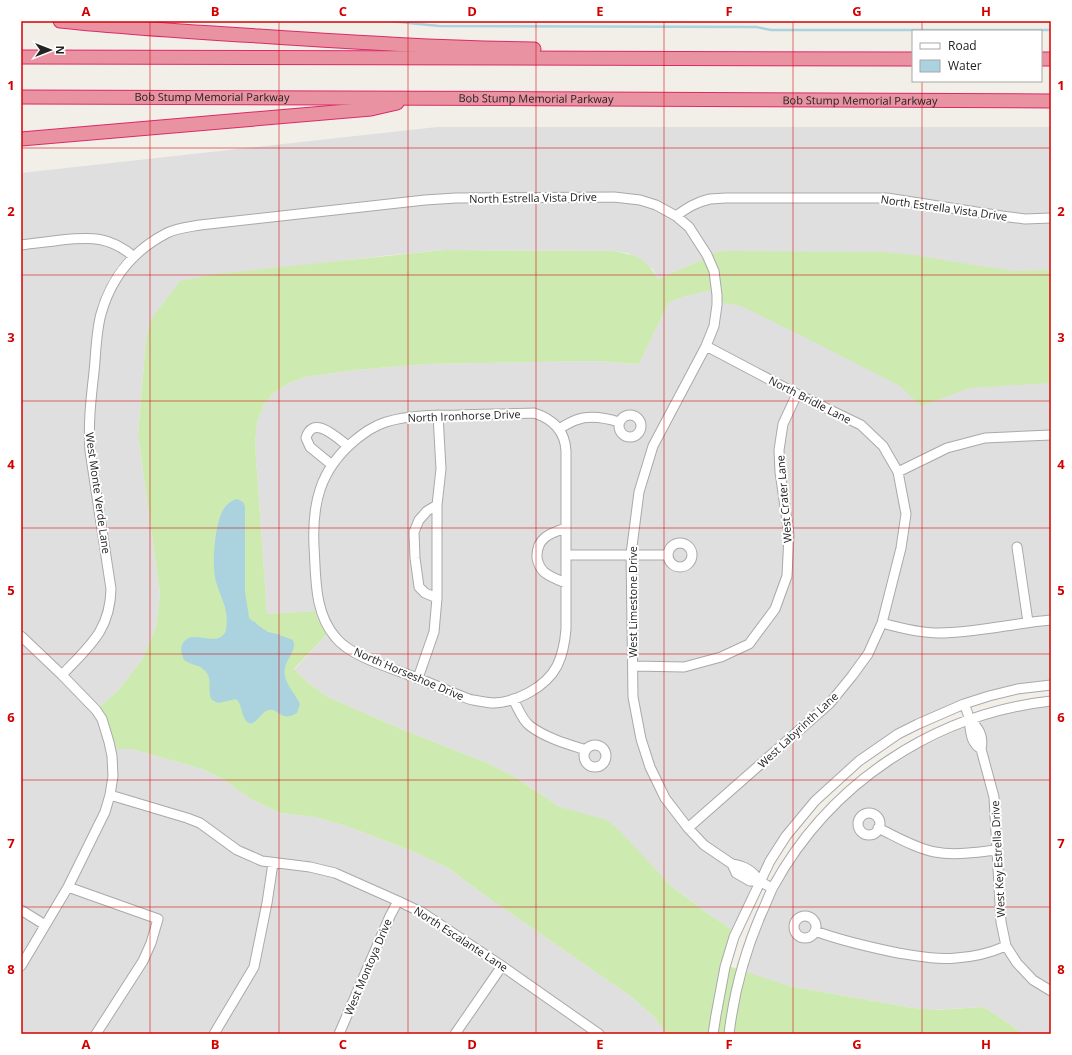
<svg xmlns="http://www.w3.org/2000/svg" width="1072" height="1055" font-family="'Open Sans',sans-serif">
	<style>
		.residential { fill: #e0dfdf }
		.grass { fill: #cdebb0 }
		.water { fill: #aad3df }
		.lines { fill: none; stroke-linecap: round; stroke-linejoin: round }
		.stream { stroke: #aad3df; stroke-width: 2.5 }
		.minor-casing { stroke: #a9a9a9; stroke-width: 11 }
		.highway-casing { stroke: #dc2a67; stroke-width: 15 }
		.minor { stroke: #fff; stroke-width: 9 }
		.highway { stroke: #e892a2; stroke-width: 13 }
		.grid { fill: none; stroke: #d40000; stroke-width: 1; stroke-opacity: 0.55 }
		.labels { text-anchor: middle; stroke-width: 4; stroke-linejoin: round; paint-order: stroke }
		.street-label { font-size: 11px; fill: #222; stroke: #fff }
		.neatline { fill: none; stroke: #d40000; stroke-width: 1.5 }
		.grid-label { font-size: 13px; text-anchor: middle; font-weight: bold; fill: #d40000 }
	</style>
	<rect width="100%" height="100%" fill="#f2efe9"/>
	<path class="residential" d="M437,127H1051V682L977,697L856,760L768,857L751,887L733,930L707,913L671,886L651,866L579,813L560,807L513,776L487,763L401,729L328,697L307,682L294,670L327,634L318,620L315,611L267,614L255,443L257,422L264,404L274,393L289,383L305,377L355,370L427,364L595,361L639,364L669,302L686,296L697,262L658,279L653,269L628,253L613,251L444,250L382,256L302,266L146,340L138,434L160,594L156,627L142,660L119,689L100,707L117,748L132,749L202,769L223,779L251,799L280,813L315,817L349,827L414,852L448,868L483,894L633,998L654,1017L667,1034H21V173Z
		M1051,706V1034H1023L998,1016L983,1007L931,1010L913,1008L789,986L745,972L763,918L785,877L804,847L838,808L873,777L911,752L956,731L1005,713Z"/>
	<path class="grass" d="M444,250L613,251C637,255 646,258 658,279L697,262L705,260L713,253L726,251L882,252L914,255L973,265L1014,271L1051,270V383L969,388L921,406L900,386L806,338L741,306L712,301L711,290L686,296L669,302L639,364L595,361L427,364L355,370L305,377L289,383L274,393L264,404L257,422L255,443L267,614L315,611L318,620L327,634L294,669L307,682L328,697L401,729L487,763L513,776L560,807L607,820L621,832L671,886L707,913L733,930L723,964L789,986L913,1008L936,1010L983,1007L998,1016L1023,1034H667L654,1017L633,998L483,894L448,868L414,852L349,827L315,817L280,813L251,799L223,779L202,769L132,749H117L108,723L100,707L119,689L142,660L156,627L160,594L138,434L146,340L151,319L180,281L215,274Z"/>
	<path class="water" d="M237,499L243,502L245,506V592L249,617L251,620L255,622L259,626L268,632L277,634L293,640C298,653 282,660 285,676C287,686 296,695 300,704L297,713C280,723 279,708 269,710C261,711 256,726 249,723C242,720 242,706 238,701L236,699L218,703L212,700C206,690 214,678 204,670C198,664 190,665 184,660C182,655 180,650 182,645C190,625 219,651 226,630C227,624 227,618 226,612C224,600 217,589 215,577C212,562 215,524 223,510C226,505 230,501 237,499Z"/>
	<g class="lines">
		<path class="stream" d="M389,21L439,26L756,27L771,30H1051"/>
		<g class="minor-casing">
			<path id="minor" d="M676,216C687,208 696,202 710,199L726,198H887L1002,216L1025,219L1051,218
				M21,245C34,243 48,242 61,240C91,237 110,236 134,257
				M534,413C553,419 565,431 566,451V629C565,642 563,654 557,666C546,687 517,702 494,703C488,703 480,701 473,700C466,699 458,694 451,692C437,686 423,680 409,675C388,667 351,656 336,638C314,613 316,578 314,546C312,503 320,470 354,441C364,433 373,426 386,422C409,415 434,415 458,415C483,414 508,414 534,413Z
				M619 426a11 11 0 1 1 22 0a11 11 0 1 1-22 0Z
				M559,429C564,426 570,422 576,420C589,415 606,418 619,422
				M332,465L310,447L306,438C313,414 337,438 348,446
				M898,472L947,448L985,438L1051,435
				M437,505L427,511L419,520L414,532L415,558L419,587L425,593L437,598
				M668 555a12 12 0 1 1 24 0a12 12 0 1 1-24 0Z
				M1017,547L1028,622
				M566,555H668
				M566,583C558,580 550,577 544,572C540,568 538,563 537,558C536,538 550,533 566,528
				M882,623C900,628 919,633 939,633C976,633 1014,623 1051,620
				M21,636L62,675L96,710L102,719L109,742L112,756L113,776L110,795L105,812L68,887L21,966
				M633,666L684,667L721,657L749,644L775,609L787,576L789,535L780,472L779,450L783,424L797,394
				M62,675C89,646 110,631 111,589L90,451C88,424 91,398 94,372C96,353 96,332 101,314C111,278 134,250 167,233C177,228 189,227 200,225L425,200L456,198L614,197L640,200L656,205L676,216L689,227L707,255L714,271L717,295V305L714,326L706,346L653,446L639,492L631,554L633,697L641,739L650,767L665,798L688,828L704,845L732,864L736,873L750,881H759L772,888
				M418,678L434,632L437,598V505L441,469L438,415
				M513,699C518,708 522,720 530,726C546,738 567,744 586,750
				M964,704C966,709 969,715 969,720C971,732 970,742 981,749
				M969,719C979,728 984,736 981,749L994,797L1001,922L1006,946L1017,963L1033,980L1051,991
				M584 756a11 11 0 1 1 22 0a11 11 0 1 1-22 0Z
				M110,795L187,818L200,823L237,850L262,861L310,867L335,873L398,901L423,913L502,966L599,1034
				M858 824a11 11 0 1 1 22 0a11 11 0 1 1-22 0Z
				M688,828L830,703L852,676L868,654L882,623L901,548L906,514L898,472L883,446L861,425L797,394L706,346
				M878,828C897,837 915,848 935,852C955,856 977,852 997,850
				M732,864C744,866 753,870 759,881
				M68,887L158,919L151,943L143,961L96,1034
				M21,910L45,925
				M794 927a11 11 0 1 1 22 0a11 11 0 1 1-22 0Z
				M815,931C842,941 869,947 898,953C917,956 937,960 956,958C974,957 990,953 1006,946
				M214,1034L254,967L267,903L273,863
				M339,1034L390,916L398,901
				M455,1034L502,966
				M713,1034L716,1015L725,967L734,937L770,861L786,836L815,801L859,761L898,734L918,724L964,704L989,696L1017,689L1051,685
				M729,1034C734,992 745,951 762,912C766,904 769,895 773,887C830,783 934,714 1051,701"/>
		</g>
		<g class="highway-casing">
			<g id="highway">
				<path d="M60,21C127,28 193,32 259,36C351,42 442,48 534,49"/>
				<path d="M21,57L913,59"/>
				<path d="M1041,59H1051"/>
				<path id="s1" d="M21,97C364,96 708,101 1051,101"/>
				<path d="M21,139L371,109L397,103"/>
			</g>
		</g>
		<use href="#minor" class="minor"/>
		<use href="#highway" class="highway"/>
	</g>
	<path class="grid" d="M150,21V1034M279,21V1034M408,21V1034M536,21V1034M664,21V1034M793,21V1034M922,21V31M922,81V1034M21,148H1051M21,275H1051M21,401H1051M21,528H1051M21,654H1051M21,780H1051M21,907H1051"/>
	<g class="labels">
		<g class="street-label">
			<text dy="4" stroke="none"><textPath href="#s1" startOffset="191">Bob Stump Memorial Parkway</textPath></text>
			<text dy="4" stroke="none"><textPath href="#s1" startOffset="515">Bob Stump Memorial Parkway</textPath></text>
			<text dy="4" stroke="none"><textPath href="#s1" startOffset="839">Bob Stump Memorial Parkway</textPath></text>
			<text transform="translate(533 198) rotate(-1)" y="4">North Estrella Vista Drive</text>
			<text transform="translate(944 208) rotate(8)" y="4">North Estrella Vista Drive</text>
			<text transform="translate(810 400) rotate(27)" y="4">North Bridle Lane</text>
			<text transform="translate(464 416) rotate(-2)" y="4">North Ironhorse Drive</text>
			<text transform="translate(98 493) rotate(82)" y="4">West Monte Verde Lane</text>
			<text transform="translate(784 499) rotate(-95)" y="4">West Crater Lane</text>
			<text transform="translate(633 602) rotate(-90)" y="4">West Limestone Drive</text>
			<text transform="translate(409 674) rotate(23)" y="4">North Horseshoe Drive</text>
			<text transform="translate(798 730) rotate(-43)" y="4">West Labyrinth Lane</text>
			<text transform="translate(998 859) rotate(-93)" y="4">West Key Estrella Drive</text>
			<text transform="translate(461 939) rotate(33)" y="4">North Escalante Lane</text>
			<text transform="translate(368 967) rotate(-67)" y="4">West Montoya Drive</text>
		</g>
	</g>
	<rect width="1072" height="1055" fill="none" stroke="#ffffff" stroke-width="44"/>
	<rect x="912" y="30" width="130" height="52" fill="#ffffff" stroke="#a7a7a7"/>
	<rect x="920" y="43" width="20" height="6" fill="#ffffff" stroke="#a7a7a7"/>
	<text x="948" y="50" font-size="12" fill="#222222">Road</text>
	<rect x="920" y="60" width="20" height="12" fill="#aad3df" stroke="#a7a7a7"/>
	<text x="948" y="70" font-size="12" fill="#222222">Water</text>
	<g transform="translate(50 50) rotate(90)" stroke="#ffffff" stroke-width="3" paint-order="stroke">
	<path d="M0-3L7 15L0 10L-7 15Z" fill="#222222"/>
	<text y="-6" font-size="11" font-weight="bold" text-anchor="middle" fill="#222222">N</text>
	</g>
	<rect x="22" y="22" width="1028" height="1011" class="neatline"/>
	<g class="grid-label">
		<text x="86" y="16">A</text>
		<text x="215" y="16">B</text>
		<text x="343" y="16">C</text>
		<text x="472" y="16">D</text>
		<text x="600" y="16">E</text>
		<text x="729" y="16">F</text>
		<text x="857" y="16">G</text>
		<text x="986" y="16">H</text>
		<text x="11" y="90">1</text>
		<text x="1061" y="90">1</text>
		<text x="11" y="216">2</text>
		<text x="1061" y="216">2</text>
		<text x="11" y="342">3</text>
		<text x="1061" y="342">3</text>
		<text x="11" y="469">4</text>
		<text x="1061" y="469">4</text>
		<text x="11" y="595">5</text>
		<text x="1061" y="595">5</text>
		<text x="11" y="722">6</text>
		<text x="1061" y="722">6</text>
		<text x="11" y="848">7</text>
		<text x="1061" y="848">7</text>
		<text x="11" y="974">8</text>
		<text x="1061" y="974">8</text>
		<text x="86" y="1049">A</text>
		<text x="215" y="1049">B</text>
		<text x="343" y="1049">C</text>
		<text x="472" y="1049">D</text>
		<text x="600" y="1049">E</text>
		<text x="729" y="1049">F</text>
		<text x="857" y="1049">G</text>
		<text x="986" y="1049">H</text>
	</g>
</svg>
